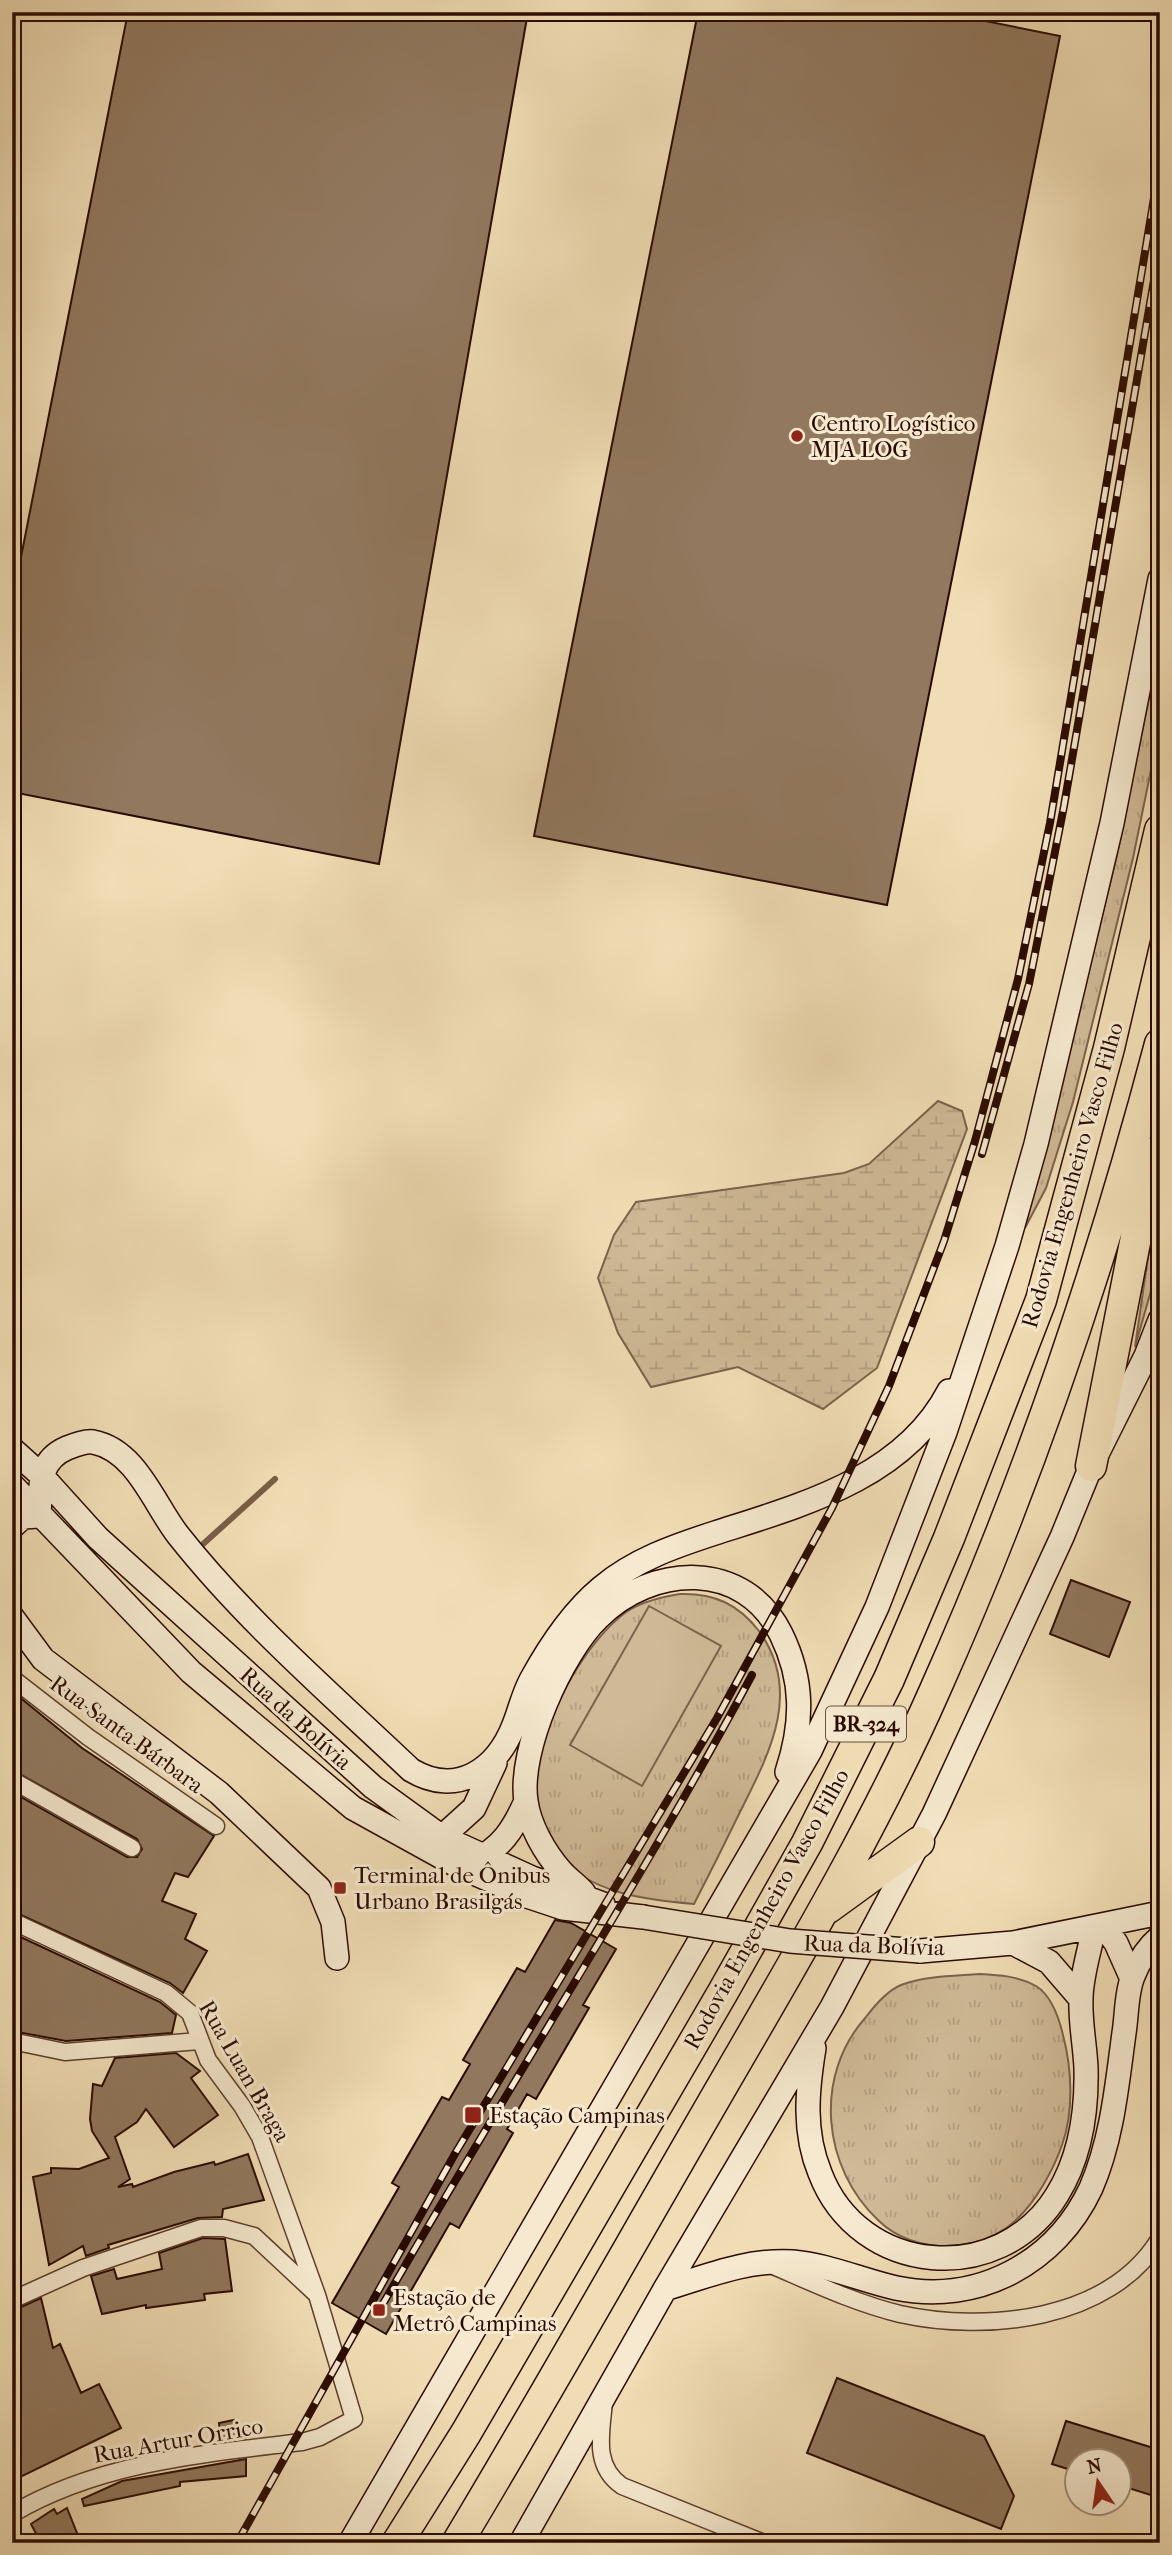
<svg xmlns="http://www.w3.org/2000/svg" width="1172" height="2555" font-family="'IM FELL French Canon',serif">
	<style>
		.grass { fill: url(#grass-tufts); stroke: #7c624b; stroke-width: 2 }
		.wetland { fill: url(#wetland-marsh); stroke: #7c624b; stroke-width: 2 }
		.garden { fill: #cfb996; stroke: #7c624b; stroke-width: 2 }
		.lines { fill: none; stroke-linecap: round; stroke-linejoin: round }
		.stream { stroke: #795e47; stroke-width: 6 }
		.building { fill: #91785e; stroke: #2a0b00; stroke-width: 2 }
		.minor-casing { stroke: #5c402d; stroke-width: 19 }
		.secondary-casing { stroke: #2a0b00; stroke-width: 26 }
		.motorway-casing { stroke: #2a0b00; stroke-width: 33 }
		.minor { stroke: #f6e9cf; stroke-width: 16 }
		.secondary { stroke: #f6e9cf; stroke-width: 23 }
		.motorway { stroke: #f1ddb5; stroke-width: 30 }
		.rail-casing { stroke: #2a0b00; stroke-width: 8 }
		.rail { stroke: #f6e9cf; stroke-width: 5; stroke-dasharray: 16; stroke-linecap: butt }
		.secondary-bridge-casing { stroke: #2a0b00; stroke-width: 26; stroke-linecap: butt }
		.secondary-bridge { stroke: #f6e9cf; stroke-width: 23 }
		.poi-dot { fill: #8f2418; stroke: #f6e9cf; stroke-width: 2.5 }
		.labels { text-anchor: middle; stroke-width: 6; stroke-linejoin: round; paint-order: stroke }
		.shield { fill: #f6e9cf; stroke: #674e3e; stroke-width: 2 }
		.shield-label { font-size: 21px; font-weight: bold; fill: #2a0b00 }
		.poi-label { font-size: 23px; fill: #2a0b00; stroke: #f6e9cf; text-anchor: start }
		.street-label { font-size: 23px; fill: #2a0b00; stroke: #f6e9cf }
	</style>
	<defs>
		<pattern id="grass-tufts" width="24" height="20" patternUnits="userSpaceOnUse" patternTransform="scale(1.75)"><rect width="24" height="20" fill="#cfb996"/><path d="M3 7l-1-3M5 7V3M7 7l1-3M15 17l-1-3M17 17v-4M19 17l1-3" fill="none" stroke="#b29e80"/></pattern>
		<pattern id="wetland-marsh" width="20" height="14" patternUnits="userSpaceOnUse" patternTransform="scale(1.75)"><rect width="20" height="14" fill="#cfb996"/><path d="M1 5h8M5 5V1M11 12h8M15 12V8" fill="none" stroke="#b29e80"/></pattern>
	</defs>
	<rect width="100%" height="100%" fill="#f1ddb5"/>
	<filter id="stains"><feTurbulence type="fractalNoise" baseFrequency=".00286" numOctaves="4"/><feColorMatrix values="0 0 0 0 .2 0 0 0 0 .09 0 0 0 0 .02 0 0 0 .5 -.17"/></filter>
	<radialGradient id="worn" r=".72"><stop offset=".6" stop-color="#630" stop-opacity="0"/><stop offset="1" stop-color="#630" stop-opacity=".3"/></radialGradient>
	<path class="grass" d="M1160,643V726L1133,858L1073,1102L1046,1188L1025,1228L1117,855Z
		M1160,1174V1259L1135,1347Z
		M680,1594C714,1593 738,1604 759,1631C803,1692 769,1754 740,1812C725,1843 710,1873 694,1904C648,1900 589,1894 557,1854C546,1840 534,1813 534,1795C534,1737 577,1652 621,1616C636,1603 661,1597 680,1594Z
		M979,1974C999,1975 1018,1976 1036,1986C1052,1996 1059,2018 1063,2035C1072,2069 1074,2112 1062,2145C1053,2171 1035,2203 1015,2221C979,2254 914,2255 879,2221C822,2168 813,2076 866,2017C875,2005 887,1991 901,1985C925,1976 954,1976 979,1974Z"/>
	<path class="wetland" d="M938,1101L962,1111L967,1129L877,1368L823,1409L738,1367L651,1387L618,1333L598,1278L614,1235L636,1202L844,1173L869,1164Z"/>
	<path class="garden" d="M649,1606L721,1646L642,1786L570,1745Z"/>
	<g class="lines">
		<path class="stream" d="M202,1545L275,1479"/>
	</g>
	<path class="building" d="M128,12H528L379,864L12,792V603Z
		M698,12H940L1060,36L887,905L534,836Z
		M1071,1580L1130,1602L1109,1657L1050,1634Z
		M12,1691L82,1748L214,1836L188,1877L175,1873L162,1901L196,1914L185,1939L207,1951L183,1993L170,1983L12,1911V1792L127,1857H137L142,1849L137,1839L12,1770Z
		M555,1920L571,1923L616,1949L583,2005L589,2008L536,2099L527,2094L507,2129L513,2133L459,2228L450,2223L386,2334L332,2303L399,2187L392,2183L442,2097L449,2100L470,2064L463,2060L517,1968L525,1972Z
		M12,1933L160,2002L176,2015L172,2033L66,2041L12,2031Z
		M176,2053L200,2071L191,2078L218,2115L174,2147L146,2109L137,2122L115,2137L130,2179L118,2187L132,2184L133,2187L174,2172L214,2162L215,2165L248,2154L264,2200L223,2209L222,2217L198,2218L108,2245L109,2248L86,2256L83,2246L49,2265L33,2177L51,2173V2168L79,2169L109,2158L92,2131L90,2119L93,2084L102,2086L115,2058Z
		M203,2238L225,2239L232,2291L204,2294L205,2300L146,2308V2305L102,2314L91,2276L114,2269L117,2279L162,2269L159,2253Z
		M41,2298L53,2348L60,2344L81,2393L99,2384L121,2428L12,2481V2360L16,2359L12,2311Z
		M837,2378L984,2436L1014,2496L1001,2529L807,2453Z
		M234,2420L237,2431H244L245,2438L221,2441L219,2423Z
		M1066,2421L1160,2450V2498L1119,2485V2460H1077V2472L1052,2464Z
		M246,2459V2476L180,2482V2486L84,2506L82,2499L122,2481Z
		M67,2508L81,2543H41L31,2524L54,2509L57,2514Z"/>
	<g class="lines">
		<g class="minor-casing">
			<path id="minor" d="M12,1678L88,1737L216,1826
				M12,1780L132,1848
				M12,1921L166,1993L190,2013L208,2060L242,2106L260,2137L317,2295L354,2419L320,2437L302,2442C203,2454 100,2462 12,2514
				M12,2041L65,2052L199,2041
				M771,2265C813,2283 855,2303 900,2314C986,2333 1110,2321 1160,2238
				M12,2300L83,2268L201,2228H224L254,2236L315,2293
				M604,2402C601,2434 593,2466 622,2486L764,2543"/>
		</g>
		<g class="secondary-casing">
			<path id="secondary" d="M12,1449L41,1475L98,1538L373,1787L442,1837L532,1878L603,1904
				M12,1485L191,1672L353,1808L458,1866L524,1895L563,1908L643,1917
				M12,1527L23,1517L39,1516C41,1487 37,1461 67,1448C75,1445 85,1441 93,1442C136,1450 154,1504 178,1535C246,1621 331,1694 411,1770C456,1797 496,1771 514,1725C520,1710 523,1695 531,1680C549,1647 571,1613 601,1588C634,1560 675,1546 715,1533C802,1505 904,1478 949,1391
				M12,1617L43,1659L219,1793L319,1888L333,1922L337,1958
				M442,1837L474,1808L495,1763
				M472,1861C501,1850 514,1828 526,1801
				M584,1893C577,1885 568,1879 561,1871C545,1853 529,1825 526,1801C518,1750 562,1653 598,1618C652,1564 744,1559 781,1634C804,1681 803,1723 787,1772
				M1103,1925L1116,1943L1132,1979
				M1013,1943L1049,1962L1080,1998
				M920,1951L1013,1943L1160,1913
				M814,2048C807,2091 803,2132 820,2173C859,2276 1000,2288 1057,2195C1080,2158 1087,2111 1086,2068C1085,2045 1080,2022 1081,1999C1081,1976 1090,1950 1094,1927
				M665,2289C707,2276 748,2259 793,2262C828,2265 861,2280 896,2288C978,2305 1056,2263 1091,2188C1112,2140 1117,2085 1124,2033C1127,2015 1126,1993 1133,1976C1139,1961 1148,1947 1160,1937
				M350,2543L810,1751L877,1607L945,1432L1007,1246L1036,1144L1112,823L1160,579
				M521,2543L665,2289L832,2007L934,1814L1062,1537L1091,1466L1146,1356L1160,1320"/>
		</g>
		<g class="motorway-casing">
			<path id="motorway" d="M1091,1466L1138,1227L1145,1153
				M828,1908L919,1842
				M397,2543L466,2433L723,1992L807,1843L889,1679L949,1538L1041,1300L1109,1048L1160,830
				M457,2543C543,2400 625,2254 709,2109C788,1972 871,1835 935,1690C1028,1482 1102,1264 1160,1044"/>
		</g>
		<use href="#minor" class="minor"/>
		<use href="#secondary" class="secondary"/>
		<use href="#motorway" class="motorway"/>
		<g class="rail-casing">
			<path id="rail" d="M982,1154L1029,984L1064,806L1160,245
				M380,2309C502,2096 636,1891 752,1675
				M237,2543L456,2152L717,1718L832,1508L889,1386L944,1241L975,1141L1018,979L1050,823L1160,162"/>
		</g>
		<use href="#rail" class="rail"/>
		<g class="secondary-bridge-casing">
			<path id="secondary-bridge" d="M643,1917L790,1941L920,1951"/>
		</g>
		<use href="#secondary-bridge" class="secondary-bridge"/>
	</g>
	<g class="poi-dot">
		<circle cx="797" cy="436" r="7"/>
		<rect x="333" y="1881" width="14" height="14" rx="3.5"/>
		<rect x="464" y="2106" width="18" height="18" rx="3.5"/>
		<rect x="372" y="2303" width="14" height="14" rx="3.5"/>
	</g>
	<g class="labels">
		<rect class="shield" x="826" y="1706.5" width="80" height="35" rx="5"/>
		<g class="shield-label">
			<text x="866" y="1731">BR-324</text>
		</g>
		<g class="poi-label">
			<text x="811" y="431">Centro Logístico<tspan x="811" dy="26">MJA LOG</tspan></text>
			<text x="354" y="1883">Terminal de Ônibus<tspan x="354" dy="26">Urbano Brasilgás</tspan></text>
			<text x="489" y="2123">Estação Campinas</text>
			<text x="393" y="2305">Estação de<tspan x="393" dy="26">Metrô Campinas</tspan></text>
		</g>
		<g class="street-label">
			<text transform="translate(1072 1175) rotate(-74)" y="8">Rodovia Engenheiro Vasco Filho</text>
			<text transform="translate(296 1718) rotate(42)" y="8">Rua da Bolívia</text>
			<text transform="translate(127 1734) rotate(36)" y="8">Rua Santa Bárbara</text>
			<text transform="translate(766 1909) rotate(-61)" y="8">Rodovia Engenheiro Vasco Filho</text>
			<text transform="translate(874 1945) rotate(2)" y="8">Rua da Bolívia</text>
			<text transform="translate(245 2071) rotate(60)" y="8">Rua Luan Braga</text>
			<text transform="translate(178 2440) rotate(-10)" y="8">Rua Artur Orrico</text>
		</g>
	</g>
	<rect width="1172" height="2555" fill="none" stroke="#f1ddb5" stroke-width="42"/>
	<rect x="14" y="14" width="1144" height="2527" fill="none" stroke="#2a0b00" stroke-width="3.5"/>
	<rect x="21" y="21" width="1130" height="2513" fill="none" stroke="#2a0b00" stroke-width="2"/>
	<g transform="translate(1098 2482) rotate(347)"><circle r="33" fill="#f6e9cf" stroke="#a4907c" stroke-width="2"/>
	<path d="M0-5L12 26L0 18L-12 26Z" fill="#8f2418"/>
	<text y="-10" font-size="19" font-weight="bold" text-anchor="middle" fill="#2a0b00">N</text>
	</g>
	<rect width="100%" height="100%" filter="url(#stains)"/>
	<rect width="100%" height="100%" fill="url(#worn)"/>
</svg>
